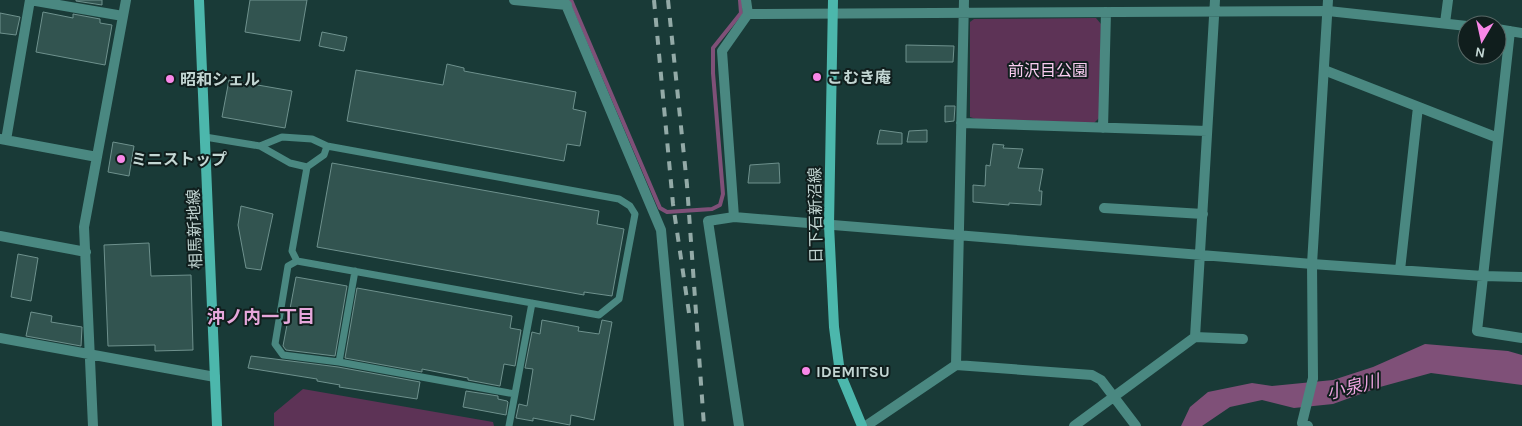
<svg xmlns="http://www.w3.org/2000/svg" width="1522" height="426" font-family="Karla,'Noto Sans JP',sans-serif">
	<style>
		.green { fill: #5d3356 }
		.water { fill: #7f5078 }
		.lines { fill: none; stroke-linecap: round; stroke-linejoin: round }
		.stream { stroke: #7f5078; stroke-width: 4 }
		.building { fill: #325450; stroke: #6e918d }
		.service { stroke: #4a8881; stroke-width: 7 }
		.minor { stroke: #4a8881; stroke-width: 10 }
		.tertiary { stroke: #4a8881; stroke-width: 10 }
		.secondary { stroke: #4cb7ac; stroke-width: 10 }
		.rail { stroke: #93aaa7; stroke-width: 4; stroke-dasharray: 9 9; stroke-linecap: butt }
		.poi-dot { fill: #f987e8; stroke: #101e1d; stroke-width: 2 }
		.labels { text-anchor: middle; stroke-width: 4; stroke-linejoin: round; paint-order: stroke }
		.park-label { font-size: 16px; fill: #facdf1; stroke: #101e1d }
		.poi-label { font-size: 16px; font-weight: bold; fill: #c3d6d3; stroke: #101e1d; text-anchor: start }
		.street-label { font-size: 16px; fill: #c3d6d3; stroke: #101e1d }
		.neighbourhood-label { font-size: 18px; font-weight: bold; fill: #e6a7db; stroke: #101e1d }
		.water-label { font-size: 18px; font-style: italic; fill: #eea5e1; stroke: #101e1d }
	</style>
	<rect width="100%" height="100%" fill="#193a37"/>
	<path class="green" d="M1096,18L1101,24L1099,118L1094,123L976,119L970,117V22L974,19Z
		M303,389L493,422L494,426H274V413Z"/>
	<path class="water" d="M1425,344L1508,351L1522,355V385L1431,373L1380,387L1333,404L1294,408L1262,400L1230,407L1202,426H1181L1190,407L1208,392L1252,383L1272,386L1333,380L1373,367Z"/>
	<g class="lines">
		<path class="stream" d="M571,0L660,208L667,212L712,209L720,205L723,194L713,73V48L741,13L740,0"/>
	</g>
	<path class="building" d="M76,0H102V5L76,1Z
		M250,0H307L300,41L245,32Z
		M43,12L73,18V14L100,19V23L112,25L105,65L36,52Z
		M0,13L20,17L16,35L0,33Z
		M322,32L347,37L344,51L319,46Z
		M906,45L954,46L953,62H906Z
		M447,64L464,68V71L576,92L573,109L586,112L580,146L567,144L564,161L347,121L356,70L443,85Z
		M229,80L292,91L285,128L222,117Z
		M945,106H955L954,121L945,122Z
		M880,130L902,133V144H877Z
		M927,130V142H907L909,131Z
		M113,142L134,146L129,176L108,172Z
		M993,144L1004,145L1003,148L1023,149L1018,168L1043,169L1039,191H1042L1041,205L1009,203V205L973,202V185L985,186L986,165L990,166Z
		M332,163L599,211L597,224L624,229L612,296L584,292V295L317,247Z
		M779,163L780,183H748L750,165Z
		M241,206L273,214L261,270L246,268L238,225Z
		M149,243L151,276L191,275L193,350L155,351V345L108,346L104,245Z
		M18,254L38,258L31,301L11,297Z
		M296,277L347,286L335,356L286,350L283,346Z
		M357,288L512,316L510,328L521,330L515,366L504,364L500,386L468,380V378L422,369V372L345,358Z
		M31,312L52,316L51,322L82,327L81,346L26,336Z
		M542,320L579,327L578,331L599,334L602,320L612,322L594,420L571,415L570,425L533,418V421L516,418L519,404L527,406L533,369L525,368L532,332L540,334Z
		M251,356L338,367L420,382L417,399L339,387L340,385L317,381V379L248,368Z
		M466,391L498,396V399L507,401L508,402L506,415L463,407Z"/>
	<g class="lines">
		<path class="service" d="M205,137L260,146
			M282,137L312,139L327,146L324,155L307,167L290,163L260,146Z
			M307,167L292,251L297,261L599,315L619,299L635,214L630,206L619,199L327,146
			M297,261L288,266L275,344L283,355L339,362L515,394
			M339,362L355,271
			M509,426L532,303"/>
		<path class="minor" d="M30,0L123,16
			M514,0L567,5
			M564,0L661,230L679,426
			M746,0L748,14L722,51L734,217L1312,264L1483,276L1522,277
			M748,14L1328,11L1467,26
			M1445,23L1448,0
			M1497,29L1522,33
			M1510,31L1477,331L1522,338
			M1324,70L1498,138
			M961,123L1207,131
			M1103,128L1106,12
			M0,139L97,157
			M6,140L30,0
			M1104,208L1203,214
			M734,217L708,221L739,426
			M0,236L86,252
			M1400,270L1418,107
			M1195,337L1243,339
			M0,338L215,377
			M956,365L1092,375L1101,380L1136,426
			M93,426L84,227L126,0
			M866,426L956,365L964,0
			M1074,426L1195,337L1215,0
			M1308,426L1302,423L1313,378"/>
		<path class="tertiary" d="M1313,378L1312,264L1328,0"/>
		<path class="secondary" d="M199,0L217,426
			M833,0L829,225L834,327L840,373L862,426"/>
		<path class="rail" d="M654,0L673,204L689,313
			M668,0L687,185L704,426"/>
	</g>
	<g class="poi-dot">
		<circle cx="817" cy="77" r="5"/>
		<circle cx="170" cy="79" r="5"/>
		<circle cx="121" cy="159" r="5"/>
		<circle cx="806" cy="371" r="5"/>
	</g>
	<g class="labels">
		<g class="park-label">
			<text x="1048" y="76">前沢目公園</text>
		</g>
		<g class="poi-label">
			<text x="827" y="83">こむき庵</text>
			<text x="180" y="85">昭和シェル</text>
			<text x="131" y="165">ミニストップ</text>
			<text x="816" y="377">IDEMITSU</text>
		</g>
		<g class="street-label">
			<text transform="translate(815 215) rotate(-91)" y="6">日下石新沼線</text>
			<text transform="translate(194 229) rotate(-92)" y="6">相馬新地線</text>
		</g>
		<g class="neighbourhood-label">
			<text x="261" y="323">沖ノ内一丁目</text>
		</g>
		<g class="water-label">
			<text transform="translate(1353 387) rotate(-14)" y="6">小泉川</text>
		</g>
	</g>
	<g transform="translate(1482 40) rotate(189)"><circle r="24" fill="#101e1d" stroke="#586866"/>
	<path d="M0-4L9 19L0 12L-9 19Z" fill="#f987e8"/>
	<text y="-8" font-size="14" font-weight="bold" text-anchor="middle" fill="#c3d6d3">N</text>
	</g>
</svg>
